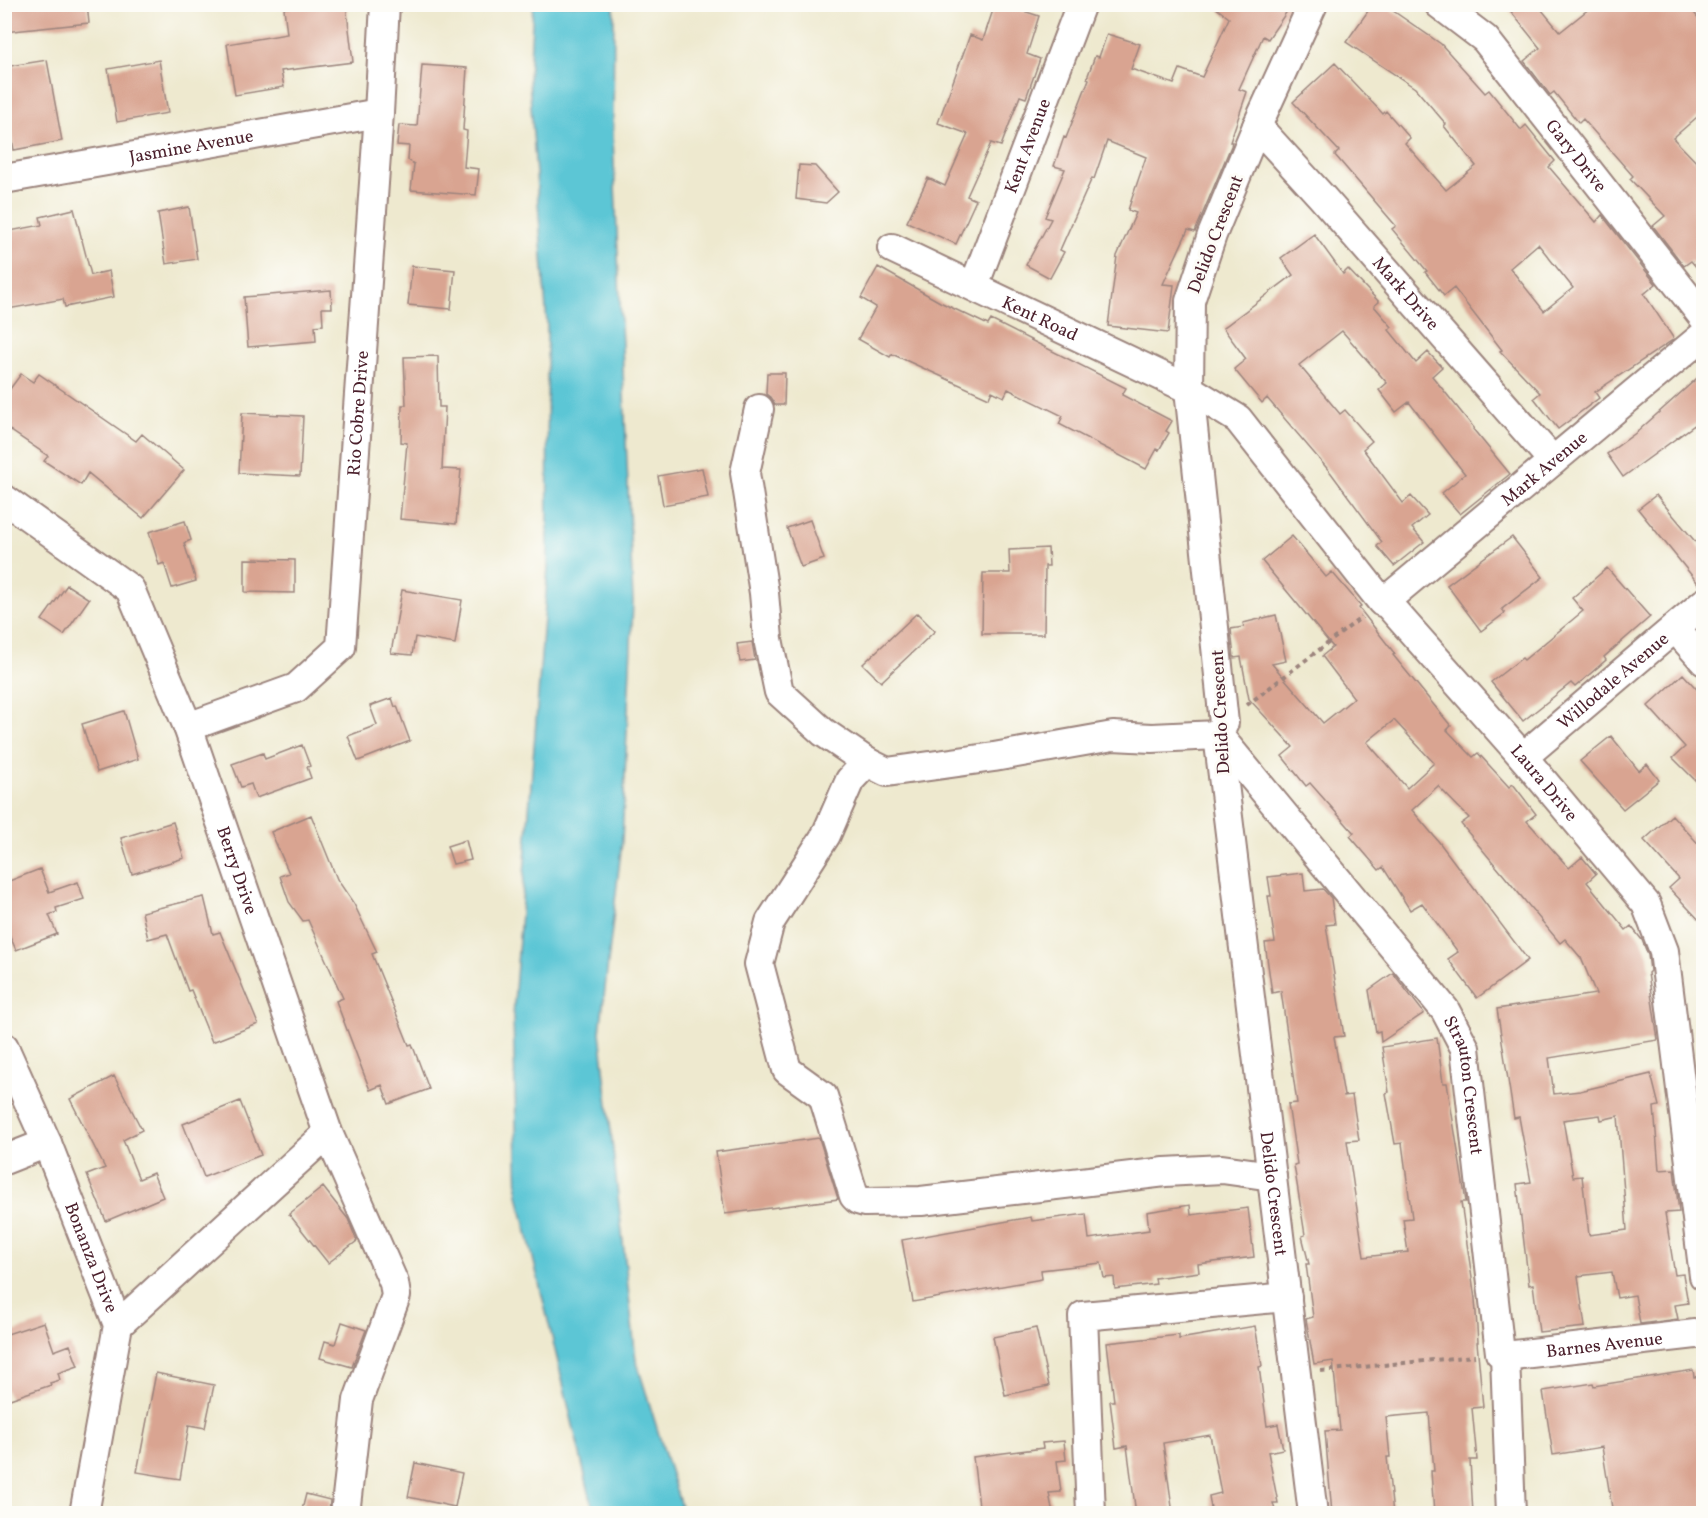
<svg xmlns="http://www.w3.org/2000/svg" width="1708" height="1518" font-family="Vollkorn,serif">
	<style>
		.water { fill: #5bc6d5; stroke: #527280; stroke-width: 1.5 }
		.building { fill: #d9a491; fill-rule: evenodd }
		.lines { fill: none; stroke-linecap: round; stroke-linejoin: round }
		.street-casing { stroke: #9c847d; stroke-width: 32 }
		.path { stroke: #9c847d; stroke-width: 4; stroke-dasharray: 4.5 4.5; stroke-linecap: butt }
		.street { stroke: #fff; stroke-width: 28 }
		.labels { text-anchor: middle; stroke-width: 6; stroke-linejoin: round; paint-order: stroke }
		.street-label { font-size: 18px; fill: #4a1f2b; stroke: #fdfcf7 }
	</style>
	<rect width="100%" height="100%" fill="#fdfcf7"/>
	<filter id="ink" filterUnits="userSpaceOnUse"><feTurbulence type="fractalNoise" baseFrequency=".0167" numOctaves="2"/><feDisplacementMap in="SourceGraphic" scale="12" xChannelSelector="R" yChannelSelector="G"/><feConvolveMatrix kernelMatrix="1 2 1 2 8 2 1 2 1" color-interpolation-filters="sRGB"/></filter>
	<filter id="wash" filterUnits="userSpaceOnUse"><feTurbulence type="fractalNoise" baseFrequency=".008" numOctaves="4" result="noise"/><feDisplacementMap in="SourceGraphic" scale="24" xChannelSelector="R" yChannelSelector="G"/><feGaussianBlur stdDeviation="1.35" result="paint"/><feColorMatrix in="noise" values="0 0 0 0 0 0 0 0 0 0 0 0 0 0 0 0 0 1.4 0 .05"/><feComposite in="paint" operator="in"/></filter>
	<g filter="url(#wash)">
		<rect width="100%" height="100%" fill="#eee9cf"/>
		<path class="water" d="M533,5H614L613,138L633,602L622,841L600,1032L636,1360L683,1513H594L518,1195L513,1016L548,567L547,324L529,79Z"/>
		<g id="blocks">
			<path class="building" d="M4,4H87L89,23L4,32Z
				M316,4H346L353,62L281,71L284,87L235,95L227,44L287,34L284,8Z
				M995,4H1002L1039,16L1027,54L1040,59L1026,98L1020,96L1001,146L991,143L967,196L976,200L956,244L907,222L928,178L945,186L968,134L938,123L970,35L983,40Z
				M1211,4H1292L1268,39L1263,36L1239,89L1247,92L1230,142H1232L1231,146L1195,232L1188,230L1163,284L1174,285L1168,333L1108,326L1117,256L1136,213L1128,210L1146,157L1107,141L1094,179L1092,178L1060,250L1064,252L1050,278L1026,265L1051,219L1045,217L1065,169L1054,166L1064,137L1066,138L1089,79L1087,78L1095,56L1099,57L1107,34L1140,44L1131,69L1174,84L1180,69L1202,77L1229,18Z
				M1373,4H1383L1441,44L1485,93L1489,90L1521,130L1526,125L1555,161L1549,167L1596,222L1602,215L1656,284L1644,294L1674,339L1595,392L1599,398L1558,429L1534,398L1540,393L1500,351L1502,350L1454,288L1444,296L1425,272L1427,271L1392,229L1396,226L1335,155L1339,151L1293,102L1335,63L1383,114L1386,111L1410,138L1405,143L1446,190L1476,166L1444,126L1446,124L1415,88L1346,42ZM1538,244L1573,288L1544,311L1510,268Z
				M1505,4H1537L1560,32L1595,4H1687L1704,25V111L1673,138L1704,170V276L1691,261L1684,266L1653,226L1665,216L1630,179L1633,176L1583,119L1579,123L1554,92L1550,95L1524,61L1540,48Z
				M47,60L62,141L14,150L4,96V67Z
				M159,60L168,113L117,122L108,69Z
				M422,65L467,68L463,130L467,131L464,167L479,169L476,195L411,190L414,164L408,160L409,146L397,145L399,125L417,126Z
				M799,165L815,166L838,192L826,203L796,199Z
				M189,207L197,259L166,264L158,213Z
				M74,209L91,275L109,271L114,297L65,307L63,299L8,309L4,287V232L42,225L40,217Z
				M1314,234L1343,274L1348,269L1379,302L1374,306L1392,327L1389,330L1416,363L1428,352L1442,367L1432,376L1474,428L1473,429L1510,474L1460,514L1442,493L1465,474L1409,402L1396,412L1379,390L1387,383L1342,331L1299,365L1340,414L1345,410L1372,441L1363,449L1403,503L1411,496L1428,515L1412,528L1424,542L1394,566L1377,546L1382,542L1331,473L1267,398L1262,403L1234,369L1246,359L1223,328L1293,275L1281,258Z
				M412,266L455,270L451,309L408,305Z
				M878,267L940,302L988,325L991,320L1126,388L1122,395L1172,421L1166,431L1169,433L1159,450L1157,449L1146,469L1059,424L1063,416L1008,389L1004,397L992,391L989,398L892,354L890,357L858,339L876,307L861,298Z
				M331,290L332,308H322L323,325L315,326L316,341L248,347L244,297Z
				M438,356L439,407H445L442,469L461,470L456,524L400,519L407,443L401,442L402,405H406L404,357Z
				M1704,372V418L1623,477L1607,454L1637,432Z
				M767,373H785L784,405H775L770,397L766,394Z
				M21,374L33,382L39,374L136,441L142,434L184,470L143,518L88,473L81,485L44,461L48,456L4,426V397Z
				M242,413L303,416L300,476L239,473Z
				M702,468L708,497L663,505L658,476Z
				M1656,495L1704,552V587H1701L1638,509Z
				M810,520L824,559L801,567L787,528Z
				M185,521L191,540L184,543L196,581L172,588L164,563L159,565L149,532Z
				M1292,536L1326,577L1332,572L1361,606L1359,608L1395,654L1393,655L1451,726L1447,730L1473,757L1478,753L1509,787L1513,784L1536,814L1527,821L1569,868L1582,857L1596,874L1587,882L1626,930L1631,926L1642,940L1648,955L1650,971L1648,973L1658,1040L1549,1058L1554,1094L1580,1091L1651,1074L1659,1106L1654,1107L1659,1170L1674,1169L1679,1212L1665,1213L1675,1275L1683,1274L1688,1303L1675,1305L1678,1319L1640,1324L1635,1295L1617,1298L1612,1272L1578,1276L1585,1327L1539,1332L1533,1284L1529,1285L1517,1184L1531,1182L1519,1117L1514,1118L1497,1009L1596,994L1581,958L1565,939L1560,943L1461,824L1469,818L1438,786L1412,810L1439,842L1528,960L1477,998L1448,959L1458,952L1422,903L1410,910L1383,867L1379,870L1350,836L1354,833L1310,783L1306,786L1282,756L1293,747L1249,699L1241,657L1234,658L1231,629L1244,627L1243,623L1276,615L1286,661L1272,664L1323,723L1354,698L1322,656L1333,647L1262,561ZM1394,720L1434,763L1407,788L1367,742ZM1600,1115L1601,1120L1618,1116L1627,1230L1589,1235L1582,1176L1573,1177L1563,1120Z
				M1512,537L1543,577L1502,609L1505,613L1481,631L1447,585Z
				M1048,548L1049,566H1045L1044,634H982L983,573H1010L1009,550Z
				M245,559L295,560V593L245,592Z
				M1607,568L1650,617L1604,657L1606,660L1575,687L1571,683L1523,721L1491,682L1522,658L1524,660L1583,611L1572,598Z
				M67,585L89,599L64,635L42,620Z
				M402,590L462,600L455,644L415,637L412,655L391,653Z
				M917,613L935,631L881,682L863,664Z
				M752,642L755,660L740,662L737,644Z
				M1683,674L1704,697V789L1673,758L1685,747L1648,706Z
				M392,698L395,707L397,706L410,741L358,761L348,736L377,725L370,706Z
				M124,711L138,759L97,772L82,724Z
				M1611,736L1639,771L1647,764L1659,780L1623,809L1580,761Z
				M302,745L310,766L307,767L311,778L256,798L251,784L241,787L232,764L263,753L265,759Z
				M311,815L337,879L354,904L377,952L372,954L409,1045L412,1044L429,1089L389,1104L382,1085L370,1090L336,1001L343,998L308,920L303,921L289,902L280,876L289,873L271,832Z
				M1672,815L1704,850V925L1669,888L1679,879L1644,840Z
				M173,822L184,858L132,874L121,838Z
				M466,840L471,860L453,864L447,846Z
				M40,869L49,892L78,882L84,899L56,908L57,912L49,915L57,934L16,950L4,922V883Z
				M1303,873L1305,891L1323,889L1331,898L1335,924L1326,925L1344,1036L1334,1037L1344,1096L1352,1095L1359,1140L1347,1141L1364,1257L1408,1252L1403,1219L1412,1218L1402,1143L1395,1144L1386,1093L1389,1092L1382,1047L1437,1038L1443,1083H1447L1466,1202H1461L1475,1299L1478,1342H1477L1483,1407L1472,1408L1477,1460H1470L1473,1514H1434L1431,1471H1434L1429,1413L1386,1417L1390,1457H1387L1393,1514H1332L1325,1431L1340,1430L1333,1361L1314,1364L1306,1319L1313,1317L1306,1264H1309L1302,1236L1305,1235L1294,1165L1297,1164L1288,1104L1297,1103L1281,991L1272,993L1265,943L1275,942L1268,896H1271L1268,877Z
				M204,897L213,934L220,932L258,1024L212,1042L191,990L188,991L167,934L148,939L142,912Z
				M1393,973L1424,1013L1381,1042L1380,1031L1376,1032L1369,990Z
				M114,1076L142,1130L123,1140L139,1179L153,1173L163,1197L106,1221L87,1175L105,1168L70,1099Z
				M240,1101L261,1155L204,1177L183,1124Z
				M819,1138L838,1199L725,1214L716,1152Z
				M323,1187L348,1219L357,1241L328,1263L289,1214Z
				M1190,1205L1191,1215L1248,1208L1254,1257L1198,1264L1199,1272L1155,1278L1156,1284L1115,1289L1114,1277L1104,1278L1101,1263L1041,1270L1042,1279L913,1302L902,1240L1031,1217L1032,1221L1086,1214L1089,1239L1149,1230L1147,1212Z
				M44,1322L54,1351L70,1345L78,1366L58,1373L60,1380L50,1383L51,1385L10,1399L4,1385V1335Z
				M342,1322L366,1330L352,1367L320,1358L325,1341L335,1344Z
				M1255,1326L1262,1366L1259,1367L1267,1426L1278,1424L1283,1449L1268,1452L1278,1503H1273L1276,1514H1212L1209,1496L1221,1493L1210,1435L1163,1443L1173,1514H1136L1127,1446L1116,1448L1110,1401H1114L1107,1343L1179,1335V1339Z
				M1036,1328L1049,1386L1005,1395L993,1337Z
				M1693,1370L1694,1377L1704,1376V1514H1613L1602,1447L1553,1455L1543,1391L1593,1383L1594,1386Z
				M156,1373L214,1385L205,1428L189,1425L180,1479L137,1472Z
				M1064,1441L1066,1460L1057,1461L1061,1492L1049,1493L1053,1514H980L973,1457L1043,1448L1042,1443Z
				M415,1463L462,1473L455,1507L408,1497Z
				M306,1494L330,1500L329,1514H301Z"/>
		</g>
	</g>
	<g filter="url(#ink)">
		<use href="#blocks" fill-opacity="0" stroke="#9c847d" stroke-width="1.5"/>
		<g class="lines">
			<g class="street-casing">
				<g id="street">
					<path id="s1" d="M1313,4L1257,126L1212,235L1190,301L1189,389L1224,723L1218,735L1313,1514"/>
					<path id="s2" d="M1439,4L1485,39L1704,318"/>
					<path id="s3" d="M1257,126L1321,196L1553,461"/>
					<path id="s4" d="M4,179L379,113"/>
					<path id="s5" d="M892,248L1189,389L1238,419L1382,602L1385,601L1523,757L1646,904L1664,951L1704,1276"/>
					<path id="s6" d="M974,286L1081,4"/>
					<path id="s7" d="M759,409L745,473L764,593L768,639L779,692L823,732L867,762L887,772L994,757L1113,736L1152,738L1218,735L1445,1010L1465,1048L1500,1353L1505,1356L1511,1514"/>
					<path id="s8" d="M4,499L130,589L188,727L328,1133L394,1283L396,1296L358,1400L345,1514"/>
					<path id="s9" d="M1385,601L1704,335"/>
					<path d="M1675,628L1704,661"/>
					<path id="s10" d="M188,727L296,688L341,647L379,113L385,4"/>
					<path id="s11" d="M1523,757L1704,603"/>
					<path d="M867,762L850,780L826,835L770,922L759,964L787,1070L823,1096L854,1196L858,1200L865,1202L921,1201L1165,1172L1222,1169L1272,1176"/>
					<path id="s12" d="M4,1047L47,1143L118,1325L84,1514"/>
					<path d="M4,1160L47,1143"/>
					<path d="M118,1325L328,1133"/>
					<path id="s13" d="M1505,1356L1704,1333"/>
					<path d="M1091,1514L1083,1316L1287,1297"/>
				</g>
			</g>
			<path class="path" d="M1247,705L1362,617
				M1321,1371L1475,1356"/>
			<use href="#street" class="street"/>
		</g>
	</g>
	<g class="labels">
		<g class="street-label">
			<text dy="6" stroke="none"><textPath href="#s6" startOffset="150">Kent Avenue</textPath></text>
			<text dy="6" stroke="none"><textPath href="#s4" startOffset="190">Jasmine Avenue</textPath></text>
			<text dy="6" stroke="none"><textPath href="#s2" startOffset="206">Gary Drive</textPath></text>
			<text transform="translate(1215 234) rotate(-69)" y="6">Delido Crescent</text>
			<text dy="6" stroke="none"><textPath href="#s3" startOffset="224">Mark Drive</textPath></text>
			<text dy="6" stroke="none"><textPath href="#s5" startOffset="164">Kent Road</textPath></text>
			<text dy="6" stroke="none"><textPath href="#s10" startOffset="410">Rio Cobre Drive</textPath></text>
			<text dy="6" stroke="none"><textPath href="#s9" startOffset="207">Mark Avenue</textPath></text>
			<text dy="6" stroke="none"><textPath href="#s11" startOffset="118">Willodale Avenue</textPath></text>
			<text transform="translate(1220 712) rotate(-93)" y="6">Delido Crescent</text>
			<text dy="6" stroke="none"><textPath href="#s5" startOffset="864">Laura Drive</textPath></text>
			<text dy="6" stroke="none"><textPath href="#s8" startOffset="456">Berry Drive</textPath></text>
			<text dy="6" stroke="none"><textPath href="#s7" startOffset="1192">Strauton Crescent</textPath></text>
			<text dy="6" stroke="none"><textPath href="#s1" startOffset="1221">Delido Crescent</textPath></text>
			<text dy="6" stroke="none"><textPath href="#s12" startOffset="228">Bonanza Drive</textPath></text>
			<text dy="6" stroke="none"><textPath href="#s13" startOffset="100">Barnes Avenue</textPath></text>
		</g>
	</g>
	<rect width="1708" height="1518" fill="none" stroke="#fdfcf7" stroke-width="24"/>
</svg>
